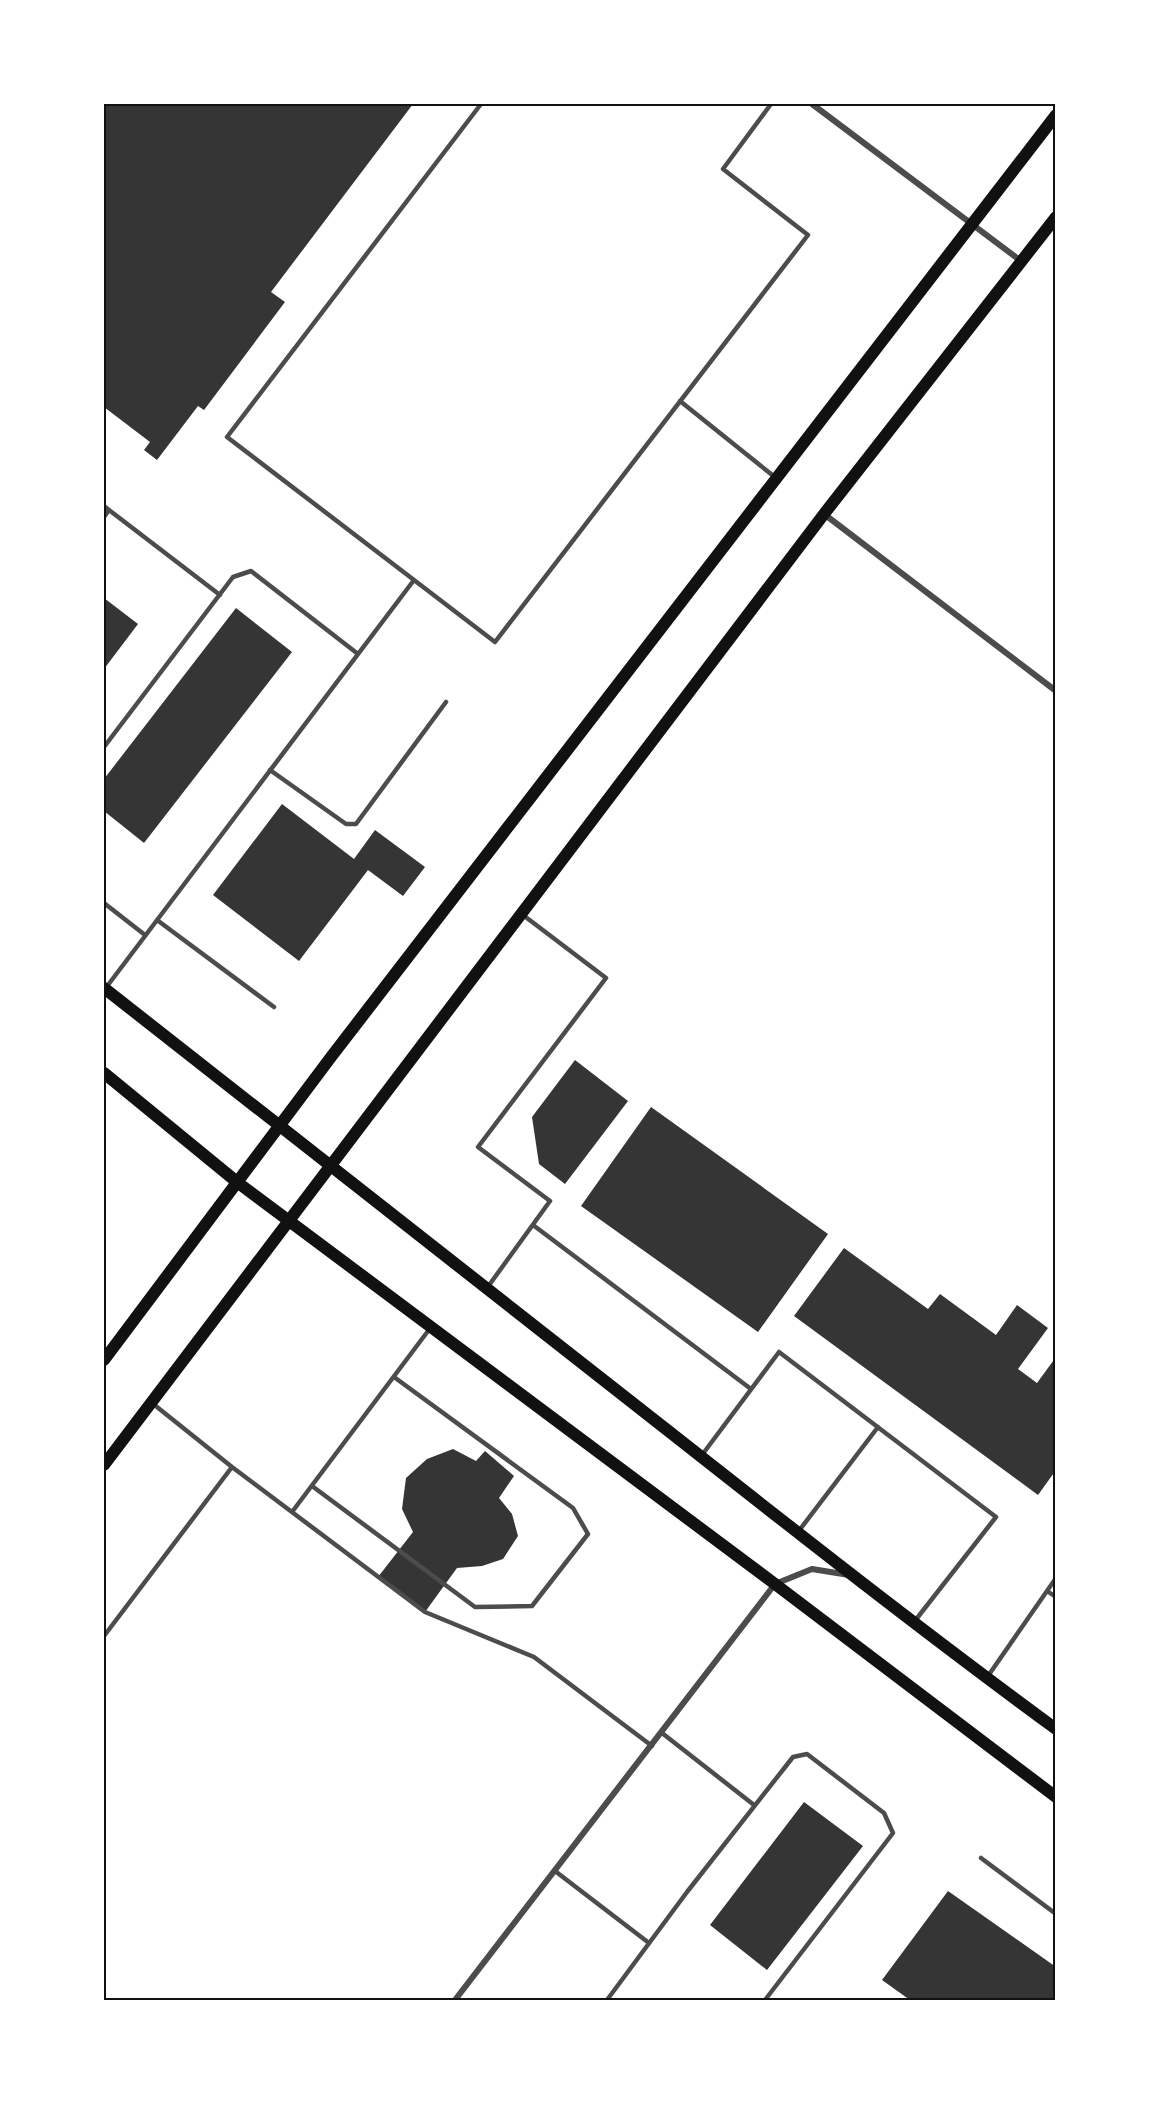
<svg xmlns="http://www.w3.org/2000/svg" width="1159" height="2104" font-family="Merriweather,serif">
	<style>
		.building { fill: #353535 }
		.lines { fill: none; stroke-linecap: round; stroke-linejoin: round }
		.service { stroke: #4c4c4c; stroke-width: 4.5 }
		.minor { stroke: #4c4c4c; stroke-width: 6 }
		.secondary { stroke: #111; stroke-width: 12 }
		.neatline { fill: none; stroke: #111; stroke-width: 2 }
	</style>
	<rect width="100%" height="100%" fill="#fff"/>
	<path class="building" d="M104,104H413L271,292L285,302L204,410L198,406L157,460L144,450L150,442L104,407Z
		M104,598L138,624L104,669Z
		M236,608L292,652L144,843L104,811V779Z
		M282,804L354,859L375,830L425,867L403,896L368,870L299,961L213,895Z
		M575,1060L628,1101L565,1184L539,1164L532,1117Z
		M651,1107L828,1234L758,1332L581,1206Z
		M844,1248L928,1309L940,1294L996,1335L1017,1305L1048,1328L1018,1369L1037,1383L1056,1357V1470L1038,1495L794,1316Z
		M453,1449L476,1461L485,1451L514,1476L499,1498L512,1514L518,1536L503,1559L482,1566L457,1568L425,1612L378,1577L413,1532L402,1509L406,1478L427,1459Z
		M804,1802L863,1846L767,1970L710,1925Z
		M948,1891L1056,1967V2000H910L882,1980Z"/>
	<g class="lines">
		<path class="service" d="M680,401L776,478
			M104,506L109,510L104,517
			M109,510L220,595
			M414,580L227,437L481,104
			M104,747L233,577L251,571L358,654
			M270,770L346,824H356L446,702
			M104,903L145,935
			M157,920L274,1007
			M105,989L414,580L495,642L808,235L723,169L771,104
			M533,1225L751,1389
			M487,1288L550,1201L478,1147L606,978L523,915
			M152,1403L232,1467L425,1612L534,1657L652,1746
			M702,1455L779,1352L996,1517L914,1622
			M312,1486L475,1607L532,1606L588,1534L573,1508L394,1377
			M292,1512L431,1327
			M798,1532L878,1427
			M1047,1591L1056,1597
			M104,1636L232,1467
			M988,1676L1056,1578
			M662,1733L754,1805
			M981,1858L1056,1914
			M555,1871L649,1943
			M607,2000L687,1892L793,1757L807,1754L884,1813L893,1833L765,2000"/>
		<path class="minor" d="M812,104L1021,261
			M824,514L1056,691
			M455,2000L775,1584L812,1569L849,1575"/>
		<path class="secondary" d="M104,988C292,1137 481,1285 671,1433C798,1533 925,1633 1056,1729
			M104,1073L237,1182L775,1584L1056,1797
			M104,1360L331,1057L1056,115
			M104,1465L824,514L1056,217"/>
	</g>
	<rect width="1159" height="2104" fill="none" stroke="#ffffff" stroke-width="210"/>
	<rect x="105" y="105" width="949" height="1894" class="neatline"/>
</svg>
